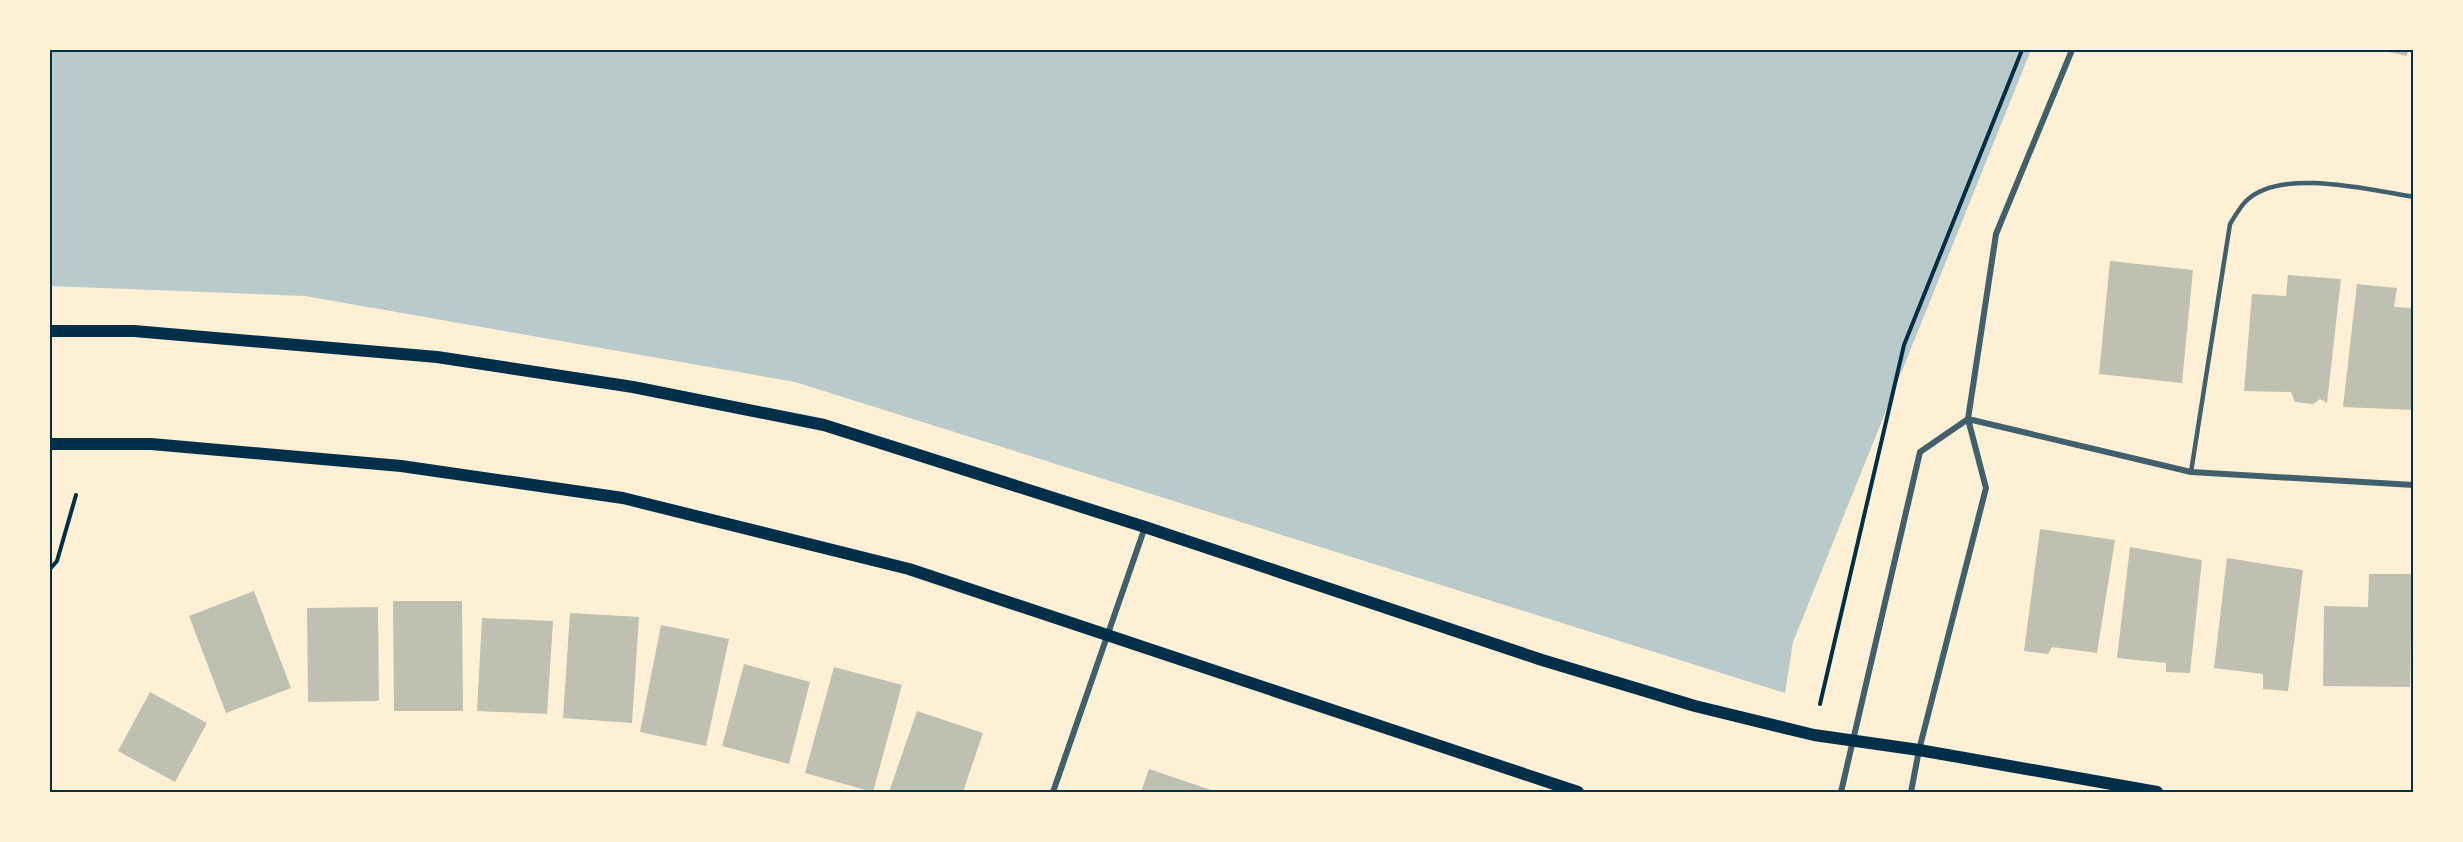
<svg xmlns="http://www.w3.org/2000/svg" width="2463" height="842" font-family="Georgia,serif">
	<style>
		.green { fill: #b9caca }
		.building { fill: #bec0b2 }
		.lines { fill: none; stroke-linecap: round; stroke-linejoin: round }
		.path { stroke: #003049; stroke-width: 4 }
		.service { stroke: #3f606c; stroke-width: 4.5 }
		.minor { stroke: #3f606c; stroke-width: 6 }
		.secondary { stroke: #003049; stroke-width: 12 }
		.neatline { fill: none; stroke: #003049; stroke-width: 2 }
	</style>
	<rect width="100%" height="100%" fill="#fdf0d5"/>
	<path class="green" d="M50,50H2031L1793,642L1785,693L795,382L305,296L50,286Z"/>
	<path class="building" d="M2380,50H2408L2407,56Z
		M2110,261L2193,270L2182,383L2099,374Z
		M2288,275L2341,279L2327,403L2320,399L2313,404L2295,402L2291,392L2244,391L2252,294L2286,296Z
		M2357,284L2397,288L2394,307L2414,308V410L2343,407Z
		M2040,529L2115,540L2097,653L2052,647L2048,654L2024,651Z
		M2130,547L2202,560L2190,673L2166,672V663L2117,658Z
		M2227,558L2303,570L2288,691L2263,689V674L2214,668Z
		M2369,574H2412L2410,687L2323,686L2324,606L2368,607Z
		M254,591L291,688L226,713L189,616Z
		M393,601H462L463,711H394Z
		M378,607L379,701L308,702L307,608Z
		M570,613L639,617L632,723L563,718Z
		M482,618L553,621L547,714L477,711Z
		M661,625L729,639L706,746L640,732Z
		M744,664L810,682L789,764L722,746Z
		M834,667L902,685L873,792L805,773Z
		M150,692L207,723L175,782L118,751Z
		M917,711L983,733L963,792H889Z
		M1149,769L1217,792H1141Z"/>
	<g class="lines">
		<path class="path" d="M50,569L57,561L76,495
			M1820,704L1904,345L2022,50"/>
		<path class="service" d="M2191,472L2230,224C2235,216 2240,207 2246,201C2281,167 2370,190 2414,197"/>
		<path class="minor" d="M1968,419L2191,472L2414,485
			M1053,792L1145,527
			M1841,792L1920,452L1968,419
			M1911,792L1919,750L1986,488L1968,419L1996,234L2072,50"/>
		<path class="secondary" d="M50,331H134L437,357L633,387L824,425L1145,527L1542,660L1695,706L1814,735L1919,750L2157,792
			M50,444H151L401,466L623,498L909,569L1578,792"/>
	</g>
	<rect width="2463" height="842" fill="none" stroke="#fdf0d5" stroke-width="102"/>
	<rect x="51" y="51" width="2361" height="740" class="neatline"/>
</svg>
